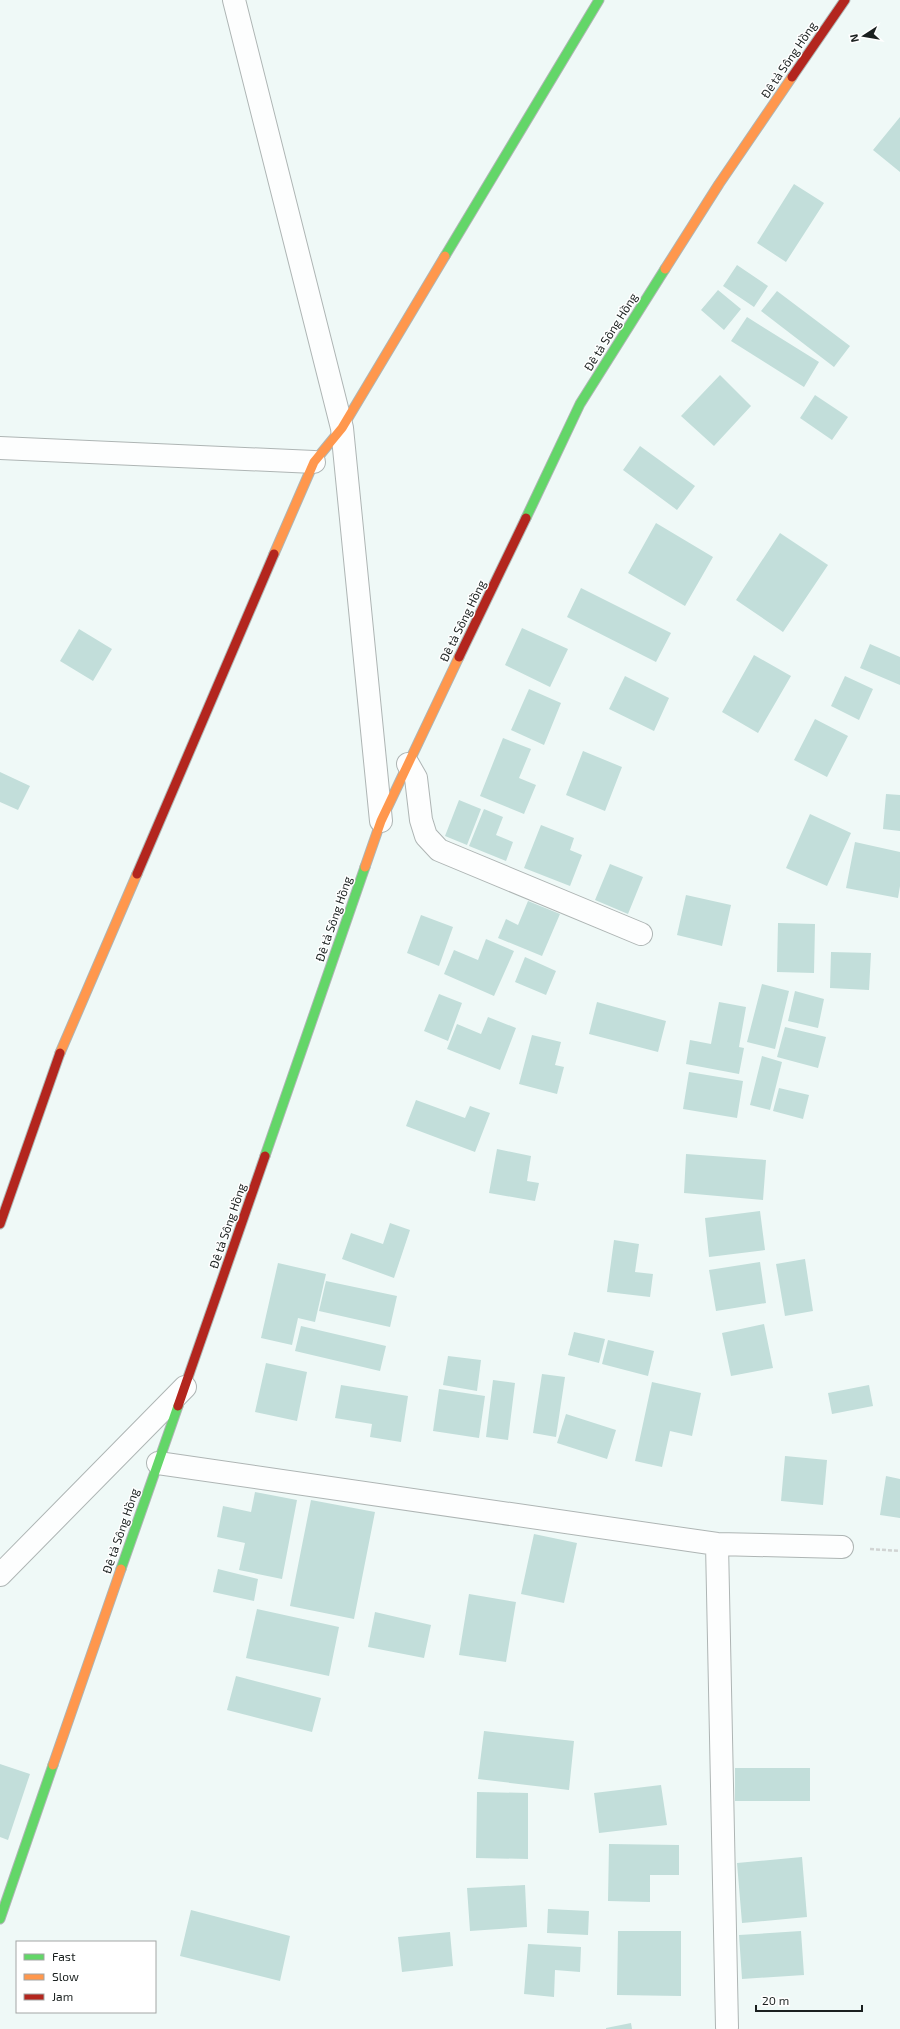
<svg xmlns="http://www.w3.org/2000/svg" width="900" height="2029" font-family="'Exo 2',sans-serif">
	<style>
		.building { fill: #c2deda }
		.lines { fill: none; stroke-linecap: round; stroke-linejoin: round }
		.street-casing { stroke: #aeb5b4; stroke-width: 24 }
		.fast-casing { stroke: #aeb5b4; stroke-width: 11 }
		.slow-casing { stroke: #aeb5b4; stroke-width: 11 }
		.jam-casing { stroke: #aeb5b4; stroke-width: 11 }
		.path { stroke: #d1d4d3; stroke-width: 2.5; stroke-dasharray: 4 2; stroke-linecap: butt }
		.street { stroke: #fdfefe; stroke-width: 22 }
		.fast { stroke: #63d668; stroke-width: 9 }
		.slow { stroke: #ff974d; stroke-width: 9 }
		.jam { stroke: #b3261e; stroke-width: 9 }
		.labels { text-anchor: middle; stroke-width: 3; stroke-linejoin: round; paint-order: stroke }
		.street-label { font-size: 12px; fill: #1a201f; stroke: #fff }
	</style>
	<rect width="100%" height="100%" fill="#eff9f7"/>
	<path class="building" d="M900,117V172L873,150Z
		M794,184L824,203L786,262L757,243Z
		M737,265L768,286L754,307L723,286Z
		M718,290L741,309L724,330L701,310Z
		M777,291L850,346L834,367L761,311Z
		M747,317L819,362L804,387L731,341Z
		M720,375L751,406L714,446L681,416Z
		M815,395L848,417L832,440L800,418Z
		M640,446L695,486L677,510L623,470Z
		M656,523L713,557L685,606L628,573Z
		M780,533L828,565L783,632L736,600Z
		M581,588L671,633L656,662L567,617Z
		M522,628L568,649L550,687L505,665Z
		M79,629L112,649L93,681L60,661Z
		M870,644L900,657V685L860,668Z
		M754,655L791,676L758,733L722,712Z
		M625,676L669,698L654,731L609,709Z
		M845,676L873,689L859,720L831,706Z
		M529,689L561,703L544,745L511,730Z
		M815,719L848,736L827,777L794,760Z
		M503,738L531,749L519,778L536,785L524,814L480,796Z
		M583,751L622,767L605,811L566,795Z
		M0,772L30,786L18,810L0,802Z
		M886,794L900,795V831L883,829Z
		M459,800L481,809L467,845L445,836Z
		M484,809L503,817L496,835L513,842L506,861L469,846Z
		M810,814L851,833L827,886L786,868Z
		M541,825L574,838L570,850L582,855L570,886L524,868Z
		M855,842L900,852V886L898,898L846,888Z
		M610,864L643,877L628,914L595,900Z
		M686,895L731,905L722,946L677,935Z
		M528,901L560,914L542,956L498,938L506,919L518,925Z
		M421,915L453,927L439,966L407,953Z
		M778,923L815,924L814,973L777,972Z
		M486,939L514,951L494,996L444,974L454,950L478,960Z
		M831,952L871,953L869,990L830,988Z
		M525,957L556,971L546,995L515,982Z
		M762,984L789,991L775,1049L747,1042Z
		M795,991L824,999L818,1028L788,1021Z
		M439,994L462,1003L448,1041L424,1031Z
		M597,1002L666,1021L658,1052L589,1034Z
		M719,1002L746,1007L739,1047L744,1048L739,1074L686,1064L690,1040L711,1044Z
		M488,1017L516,1028L500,1070L447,1049L457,1024L481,1034Z
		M785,1027L826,1037L818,1068L777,1057Z
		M532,1035L561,1042L555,1065L564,1067L557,1094L519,1084Z
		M762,1056L782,1062L770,1110L750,1105Z
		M689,1072L743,1081L737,1118L683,1109Z
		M779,1088L809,1095L803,1119L773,1111Z
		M416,1100L465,1118L470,1106L490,1113L475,1152L406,1126Z
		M497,1149L531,1156L527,1181L539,1183L535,1201L489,1193Z
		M686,1154L766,1160L763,1200L684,1193Z
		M760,1211L765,1250L709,1257L705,1218Z
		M390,1223L410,1230L394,1278L342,1259L351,1233L383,1244Z
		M614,1240L639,1244L635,1272L653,1274L650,1297L607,1292Z
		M805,1259L813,1311L785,1316L776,1264Z
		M760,1262L766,1303L716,1311L709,1270Z
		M278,1263L326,1274L315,1322L298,1318L292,1345L261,1338Z
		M326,1281L397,1296L390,1327L319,1311Z
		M764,1324L773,1368L731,1376L722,1333Z
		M301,1326L386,1346L380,1371L295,1351Z
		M574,1332L605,1339L599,1363L568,1355Z
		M608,1340L654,1351L648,1376L602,1364Z
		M448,1356L481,1360L477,1391L443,1385Z
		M266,1363L307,1372L297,1421L255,1412Z
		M542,1374L565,1377L556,1437L533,1433Z
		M493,1380L515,1383L508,1440L486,1437Z
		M652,1382L701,1393L692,1436L670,1431L662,1467L635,1461Z
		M341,1385L408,1396L401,1442L370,1437L372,1424L335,1418Z
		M869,1385L873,1406L832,1414L828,1393Z
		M439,1389L485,1396L479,1438L433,1431Z
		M566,1414L616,1430L607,1459L557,1443Z
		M785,1456L827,1460L823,1505L781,1501Z
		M886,1476L900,1479V1518L880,1515Z
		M255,1492L297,1500L282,1579L239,1570L245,1543L217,1537L223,1506L251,1512Z
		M311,1500L375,1512L354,1619L290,1606Z
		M534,1534L577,1543L564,1603L521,1594Z
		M218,1569L258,1579L254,1601L213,1592Z
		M469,1594L516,1602L506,1662L459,1655Z
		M257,1609L339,1627L329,1676L246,1658Z
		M375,1612L431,1625L424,1658L368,1647Z
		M236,1676L321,1698L312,1732L227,1710Z
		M484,1731L574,1741L569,1790L478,1779Z
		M0,1764L30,1774L8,1840L0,1837Z
		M735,1768H810V1801H735Z
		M661,1785L667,1825L599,1833L594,1793Z
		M477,1792L528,1793V1859L476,1858Z
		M609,1844L679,1845V1875H650V1902L608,1901Z
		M802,1857L807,1917L742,1923L737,1863Z
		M525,1885L527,1927L470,1931L467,1888Z
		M548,1909L589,1911L588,1935L547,1933Z
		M191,1910L290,1936L280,1981L180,1956Z
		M618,1931H681V1996L617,1995Z
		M801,1931L804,1975L742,1979L739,1935Z
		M450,1932L453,1966L402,1972L398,1937Z
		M528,1944L581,1947L580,1972L555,1970L554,1997L524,1994Z
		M631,2023L632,2029H606V2028Z"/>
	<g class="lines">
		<g class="street-casing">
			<path id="street" d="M234,0L342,428L381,821
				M0,448L314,462
				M408,764L416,778L421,820L426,836L439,850L641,934
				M158,1463L717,1544L842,1547
				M717,1544L727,2027
				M0,1575L185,1387"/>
		</g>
		<g class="fast-casing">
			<path id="fast" d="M445,256L599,0
				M526,518L580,404L665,269
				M265,1156L365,867
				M121,1569L178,1406
				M0,1919L53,1765"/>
		</g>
		<g class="slow-casing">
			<path id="slow" d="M665,269L719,184L792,77
				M274,554L314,462L342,428L445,256
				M365,867L381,821L459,657
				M60,1053L137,874
				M53,1765L121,1569"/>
		</g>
		<g class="jam-casing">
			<path id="jam" d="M792,77L845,0
				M459,657L526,518
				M137,874L274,554
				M0,1224L60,1053
				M178,1406L265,1156"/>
		</g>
		<path class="path" d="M870,1549L900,1551"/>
		<use href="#street" class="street"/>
		<use href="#fast" class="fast"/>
		<use href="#slow" class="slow"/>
		<use href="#jam" class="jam"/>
	</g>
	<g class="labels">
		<g class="street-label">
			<text transform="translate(789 60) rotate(-56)" y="4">Đê tả Sông Hồng</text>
			<text transform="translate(611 332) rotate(-58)" y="4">Đê tả Sông Hồng</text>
			<text transform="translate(463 621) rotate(-64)" y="4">Đê tả Sông Hồng</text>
			<text transform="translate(334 919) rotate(-71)" y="4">Đê tả Sông Hồng</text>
			<text transform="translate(228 1226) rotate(-71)" y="4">Đê tả Sông Hồng</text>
			<text transform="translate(121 1531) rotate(-71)" y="4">Đê tả Sông Hồng</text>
		</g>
	</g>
	<rect x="16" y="1941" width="140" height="72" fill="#ffffff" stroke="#a3a6a5"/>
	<rect x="24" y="1954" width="20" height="6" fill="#63d668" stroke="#a3a6a5"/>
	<text x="52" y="1961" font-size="12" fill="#1a201f">Fast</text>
	<rect x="24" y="1974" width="20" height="6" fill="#ff974d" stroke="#a3a6a5"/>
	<text x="52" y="1981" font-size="12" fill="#1a201f">Slow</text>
	<rect x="24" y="1994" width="20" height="6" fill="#b3261e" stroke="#a3a6a5"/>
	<text x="52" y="2001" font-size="12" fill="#1a201f">Jam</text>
	<g transform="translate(864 36) rotate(258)" stroke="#ffffff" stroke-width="3" paint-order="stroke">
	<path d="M0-3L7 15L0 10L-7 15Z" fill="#1a201f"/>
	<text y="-6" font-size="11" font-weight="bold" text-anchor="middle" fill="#1a201f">N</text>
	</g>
	<path d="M756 2005v6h106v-6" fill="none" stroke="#1a201f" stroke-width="2"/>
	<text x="762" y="2005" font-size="12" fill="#1a201f" stroke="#ffffff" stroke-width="3" paint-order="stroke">20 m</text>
</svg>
